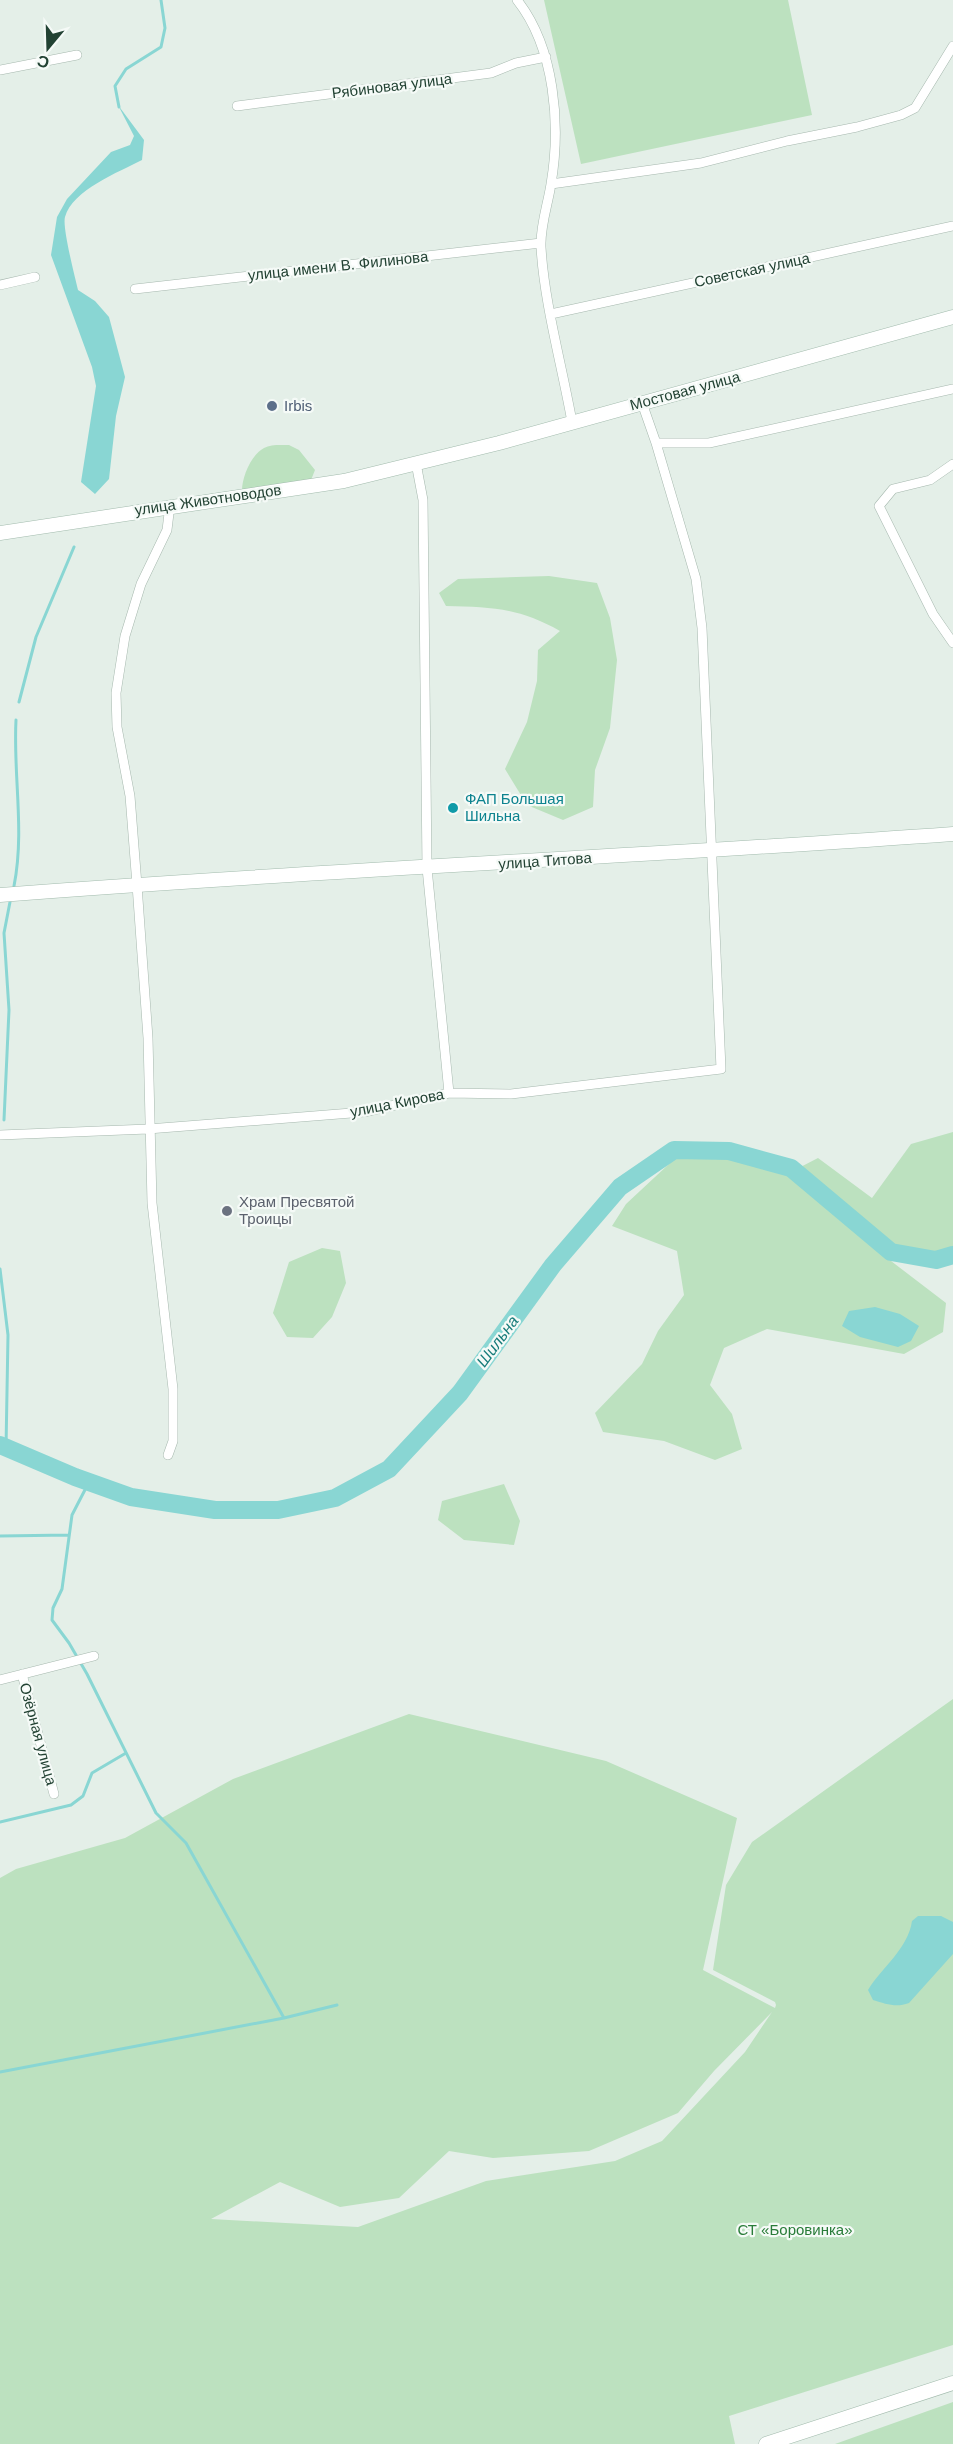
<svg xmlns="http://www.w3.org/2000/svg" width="953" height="2444" font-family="Arial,sans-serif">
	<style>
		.green { fill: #bce1bf; fill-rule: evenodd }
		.water { fill: #89d6d3 }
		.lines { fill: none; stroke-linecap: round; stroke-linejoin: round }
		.stream { stroke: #89d6d3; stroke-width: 3 }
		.river { stroke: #89d6d3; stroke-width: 18 }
		.street-casing { stroke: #a6b8ae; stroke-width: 10 }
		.secondary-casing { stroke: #a2bbad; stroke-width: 15 }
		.street { stroke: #fff; stroke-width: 9 }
		.secondary { stroke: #fff; stroke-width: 14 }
		.service-dot { fill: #5c6f8a; stroke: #f5faf7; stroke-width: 2 }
		.culture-dot { fill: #0f9aa8; stroke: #f5faf7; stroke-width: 2 }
		.worship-dot { fill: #6b7280; stroke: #f5faf7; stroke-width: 2 }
		.labels { text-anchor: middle; stroke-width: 4.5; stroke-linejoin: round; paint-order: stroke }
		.street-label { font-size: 15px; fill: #224233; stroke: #f5faf7 }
		.service-label { font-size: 15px; fill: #4e5e75; stroke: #f5faf7; text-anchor: start }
		.culture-label { font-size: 15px; fill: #0d838f; stroke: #f5faf7; text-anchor: start }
		.worship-label { font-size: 15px; fill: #5b616d; stroke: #f5faf7; text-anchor: start }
		.park-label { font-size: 15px; fill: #297c39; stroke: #f5faf7 }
		.water-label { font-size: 16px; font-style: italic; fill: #177c7a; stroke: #f5faf7 }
	</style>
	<rect width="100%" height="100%" fill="#e4efe8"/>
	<path class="green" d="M544,0H788L812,115L581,164Z
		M289,445L299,450L315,470L311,480L242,491C242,477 251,455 264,448C271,444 281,445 289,445Z
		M549,576L597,583L610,618L617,660L610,728L595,770L593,807L563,820L527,805L505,769L527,722L537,681L538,650L560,631C519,608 492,607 446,606L439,593L458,579Z
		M953,1132V1261L921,1262L874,1248L946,1303L943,1332L904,1354L767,1329L724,1348L710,1385L732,1414L742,1449L715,1460L664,1441L603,1432L595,1413L642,1364L658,1331L684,1295L677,1251L612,1226L626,1204L684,1150L739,1153L785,1175L818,1158L872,1198L911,1144Z
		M322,1248L340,1251L346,1283L332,1317L313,1338L287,1337L273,1313L289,1262Z
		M504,1484L520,1521L514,1545L464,1540L438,1520L442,1501Z
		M953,1699V2345L729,2416L735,2444H0V1878L16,1869L125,1838L233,1779L409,1714L606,1761L737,1818L703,1970L775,2008L776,2005L775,2002L713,1970L726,1885L752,1842ZM772,2012L745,2052L662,2141L615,2161L486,2181L358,2227L211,2219L280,2182L340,2207L399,2198L449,2151L493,2158L589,2151L678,2113L714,2071Z
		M953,2402V2444H835Z"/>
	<path class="water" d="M118,105L144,140L142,160C119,172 72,190 65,217C62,227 75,277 78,290L95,301L109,317L125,377L116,416L109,479L95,494L81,482L96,386L92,367L51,255L57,217L67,199L111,152L130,145L134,136Z
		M875,1307L900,1314L919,1326L911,1341L898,1347L860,1337L842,1326L849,1311Z
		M918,1916H941L953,1922V1954L909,2003C896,2008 886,2004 873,2000L868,1990C882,1967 908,1949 912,1921Z"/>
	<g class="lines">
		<path class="stream" d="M119,107L115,86L126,69L161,47L165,28L161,0
			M19,702L36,637L74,547
			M14,886C25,831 13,775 16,720
			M4,1120L9,1010L4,933L10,902
			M0,1269L8,1335L6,1448
			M89,1482L72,1515L62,1589L53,1608L52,1620L69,1643L87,1674L156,1813L186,1843L284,2018
			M0,1536L69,1535
			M0,1822L71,1805L83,1796L92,1773L126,1753
			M0,2072L284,2018L337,2005"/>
		<path class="river" d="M0,1445L75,1477L131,1497L215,1510H278L335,1498L389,1469L460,1393L553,1265L620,1187L674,1150L729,1151L791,1168L891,1252L936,1260L953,1255"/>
		<g class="street-casing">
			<path id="street" d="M517,0C555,48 561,125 551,184C548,204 540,226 541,247C544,302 562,366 572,422
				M0,70L77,55
				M237,106L491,73L516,63L546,57
				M551,184L701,163L787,141L857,127L901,115L915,108L953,46
				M0,285L35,277
				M135,289L541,243
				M551,314L953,226
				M656,443H709L953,389
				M416,463L423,500L427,868L449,1093
				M953,464L930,480L893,489L879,506L933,614L953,643
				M0,1135L148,1129L364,1112L449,1093L511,1094L721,1069L702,628L696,579L656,443L642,403
				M168,1455L173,1441V1389L152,1203L148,1038L137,885L130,796L117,727L116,693L125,636L141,584L167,530L170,505
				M22,1674L54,1794
				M0,1680L94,1656"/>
		</g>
		<g class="secondary-casing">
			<path id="secondary" d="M0,533L344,481L499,443L953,317
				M0,895C317,870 636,857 953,834
				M766,2444L953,2383"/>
		</g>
		<use href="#street" class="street"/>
		<use href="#secondary" class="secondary"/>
	</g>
	<circle class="service-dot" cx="272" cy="406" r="6"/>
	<circle class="culture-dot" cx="453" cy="808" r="6"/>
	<circle class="worship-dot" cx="227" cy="1211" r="6"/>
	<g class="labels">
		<g class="street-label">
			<text transform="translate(392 86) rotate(-7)" y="5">Рябиновая улица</text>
			<text transform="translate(338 266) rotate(-6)" y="5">улица имени В. Филинова</text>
			<text transform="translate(752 270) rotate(-12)" y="5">Советская улица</text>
			<text transform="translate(685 391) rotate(-15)" y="5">Мостовая улица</text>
			<text transform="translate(208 500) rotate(-8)" y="5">улица Животноводов</text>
			<text transform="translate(545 861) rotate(-4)" y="5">улица Титова</text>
			<text transform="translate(397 1103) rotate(-11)" y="5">улица Кирова</text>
			<text transform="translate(38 1734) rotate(75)" y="5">Озёрная улица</text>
		</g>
		<g class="service-label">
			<text x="284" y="411">Irbis</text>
		</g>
		<g class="culture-label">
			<text x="465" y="804">ФАП Большая<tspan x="465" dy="17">Шильна</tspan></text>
		</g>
		<g class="worship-label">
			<text x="239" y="1207">Храм Пресвятой<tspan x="239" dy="17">Троицы</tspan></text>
		</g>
		<g class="park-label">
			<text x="795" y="2235">СТ «Боровинка»</text>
		</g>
		<g class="water-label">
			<text transform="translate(497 1341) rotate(-54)" y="6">Шильна</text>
		</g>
	</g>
	<g transform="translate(48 48) rotate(199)" stroke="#f5faf7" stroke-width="4.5" paint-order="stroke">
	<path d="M0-4.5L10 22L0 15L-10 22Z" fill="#224233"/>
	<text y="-9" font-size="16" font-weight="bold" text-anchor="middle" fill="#224233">С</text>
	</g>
</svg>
